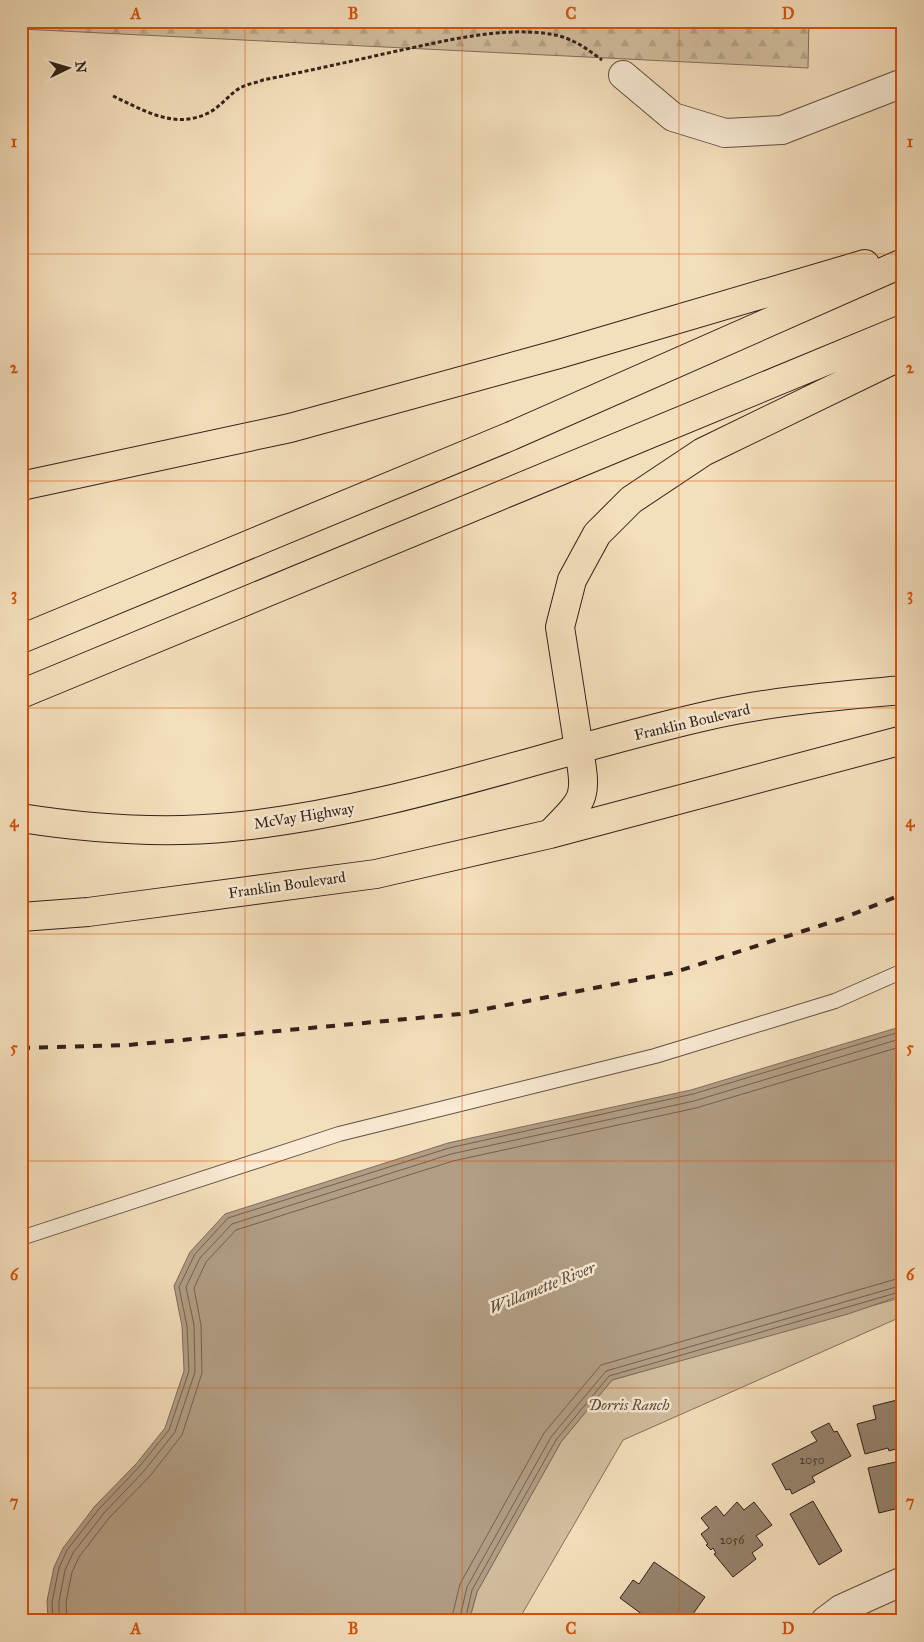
<svg xmlns="http://www.w3.org/2000/svg" width="924" height="1642" font-family="'IM FELL Great Primer',serif">
	<style>
		.green { fill: #d3bfa0; stroke: #82705c }
		.forest { fill: url(#forest-firs); stroke: #82705c }
		.water { fill: #b29e85; stroke: #7f6c5a }
		.lines { fill: none; stroke-linecap: round; stroke-linejoin: round }
		.shore { stroke: #72604f; stroke-width: 1 }
		.building { fill: #97846e; stroke: #322119 }
		.service-casing { stroke: #625042; stroke-width: 16 }
		.minor-casing { stroke: #625042; stroke-width: 30 }
		.tertiary-casing { stroke: #625042; stroke-width: 30 }
		.primary-casing { stroke: #322119; stroke-width: 30 }
		.motorway-casing { stroke: #322119; stroke-width: 30 }
		.path { stroke: #322119; stroke-width: 3; stroke-dasharray: 4 2.5; stroke-linecap: butt }
		.service { stroke: #f8ead3; stroke-width: 14 }
		.minor { stroke: #f8ead3; stroke-width: 28 }
		.tertiary { stroke: #f8ead3; stroke-width: 28 }
		.primary { stroke: #f4dfbc; stroke-width: 28 }
		.motorway { stroke: #f4dfbc; stroke-width: 28 }
		.rail { stroke: #322119; stroke-width: 4; stroke-dasharray: 9 9; stroke-linecap: butt }
		.grid { fill: none; stroke: #d6530d; stroke-width: 1; stroke-opacity: 0.55 }
		.labels { text-anchor: middle; stroke-width: 5; stroke-linejoin: round; paint-order: stroke }
		.number-label { font-size: 12px; fill: #4b3a2e }
		.street-label { font-size: 15px; fill: #322119; stroke: #f8ead3 }
		.park-label { font-size: 15px; font-style: italic; fill: #5a483b; stroke: #f8ead3 }
		.water-label { font-size: 16px; font-style: italic; fill: #5f4d3f; stroke: #f8ead3 }
		.neatline { fill: none; stroke: #d6530d; stroke-width: 2 }
		.grid-label { font-size: 16px; text-anchor: middle; font-weight: bold; fill: #d6530d }
	</style>
	<defs>
		<pattern id="forest-firs" width="22" height="20" patternUnits="userSpaceOnUse" patternTransform="scale(1.25)"><rect width="22" height="20" fill="#d3bfa0"/><path d="M5 1l3.5 6h-7zM16 11l3.5 6h-7z" fill="#b6a489"/></pattern>
	</defs>
	<rect width="100%" height="100%" fill="#f4dfbc"/>
	<filter id="stains"><feTurbulence type="fractalNoise" baseFrequency=".004" numOctaves="4"/><feColorMatrix values="0 0 0 0 .2 0 0 0 0 .09 0 0 0 0 .02 0 0 0 .5 -.17"/></filter>
	<radialGradient id="worn" r=".72"><stop offset=".6" stop-color="#630" stop-opacity="0"/><stop offset="1" stop-color="#630" stop-opacity=".3"/></radialGradient>
	<path class="green" d="M903,1297V1316L623,1440L518,1621H469L477,1592L561,1442L612,1380Z"/>
	<path class="forest" d="M21,21H809L808,68L21,29Z"/>
	<path class="water" d="M903,1026V1295L848,1314L612,1380L561,1442L477,1592L469,1621H48L47,1601L54,1567L63,1548L95,1506L136,1464L165,1428L184,1371L182,1326L174,1286L190,1252L225,1214L448,1143L691,1090Z"/>
	<g class="lines">
		<path class="shore" d="M53,1621L52,1602L59,1568L67,1550L99,1509L139,1467L169,1430L189,1371L187,1326L179,1287L195,1254L228,1218L449,1148L693,1094L903,1031
			M59,1621V1602L65,1570L73,1553L104,1513L144,1471L175,1432L195,1372L194,1325L186,1287L200,1258L232,1224L451,1154L694,1101L903,1038
			M67,1621L66,1602L72,1572L79,1557L109,1518L150,1476L182,1435L202,1373L201,1325L194,1288L206,1262L236,1230L453,1161L696,1108L903,1046
			M451,1621L460,1584L544,1433L601,1365L903,1277
			M459,1621L467,1587L551,1437L606,1371L903,1285
			M465,1621L472,1590L556,1440L609,1376L903,1291"/>
	</g>
	<path class="building" d="M897,1400L901,1412L903,1411V1443L897,1445L899,1448L889,1451L888,1448L865,1454L857,1424L876,1419L873,1406Z
		M829,1423L834,1432L837,1431L851,1456L812,1477L815,1482L792,1494L790,1489L786,1490L772,1464L817,1441L811,1432Z
		M900,1461L903,1472V1507L879,1513L868,1468Z
		M813,1501L842,1551L819,1565L790,1514Z
		M737,1502L744,1510L754,1502L772,1525L756,1536L763,1545L752,1553L756,1559L733,1577L714,1554L716,1553L713,1548L711,1550L706,1545L708,1544L701,1534L709,1528L701,1518L716,1506L724,1516Z
		M654,1562L705,1597L688,1621H651L620,1598L633,1580L639,1584Z"/>
	<g class="lines">
		<g class="service-casing">
			<path id="service" d="M21,1238L339,1134L655,1056L835,1001L903,971"/>
		</g>
		<g class="minor-casing">
			<path id="minor" d="M825,1621L841,1609L903,1581"/>
		</g>
		<g class="tertiary-casing">
			<path id="tertiary" d="M623,75L673,117L725,133L782,130L903,83"/>
		</g>
		<g class="primary-casing">
			<path id="primary" d="M21,818C91,829 162,834 232,827C394,811 548,752 706,716C771,701 837,696 903,690
				M551,833C586,797 587,799 579,749
				M21,917L88,912L376,874L550,834L903,740"/>
		</g>
		<g class="motorway-casing">
			<path id="motorway" d="M21,486L290,428L559,354L865,264
				M21,639L511,436L903,263
				M21,694L903,329
				M579,749L560,627L572,580L597,534L631,500L703,452L903,355"/>
		</g>
		<path class="path" d="M113,96C143,110 173,129 206,114C220,108 228,95 240,88C247,84 256,83 263,80C308,71 352,61 397,51C445,41 506,25 555,35C572,38 589,50 602,60"/>
		<use href="#service" class="service"/>
		<use href="#minor" class="minor"/>
		<use href="#tertiary" class="tertiary"/>
		<use href="#primary" class="primary"/>
		<use href="#motorway" class="motorway"/>
		<path class="rail" d="M21,1048L128,1045L460,1014L672,973L841,919L903,894"/>
	</g>
	<path class="grid" d="M245,21V1621M462,21V1621M679,21V1621M21,254H903M21,481H903M21,708H903M21,934H903M21,1161H903M21,1388H903"/>
	<g class="labels">
		<g class="number-label">
			<text x="812" y="1464">2050</text>
			<text x="732" y="1544">2056</text>
		</g>
		<g class="street-label">
			<text transform="translate(692 722) rotate(-13)" y="5">Franklin Boulevard</text>
			<text transform="translate(304 816) rotate(-9)" y="5">McVay Highway</text>
			<text transform="translate(287 885) rotate(-8)" y="5">Franklin Boulevard</text>
		</g>
		<g class="park-label">
			<text x="629" y="1410">Dorris Ranch</text>
		</g>
		<g class="water-label">
			<text transform="translate(542 1287) rotate(-22)" y="6">Willamette River</text>
		</g>
	</g>
	<rect width="924" height="1642" fill="none" stroke="#f4dfbc" stroke-width="55"/>
	<g transform="translate(68 68) rotate(85)" stroke="#f8ead3" stroke-width="4" paint-order="stroke">
	<path d="M0-4L9 19L0 12L-9 19Z" fill="#322119"/>
	<text y="-8" font-size="14" font-weight="bold" text-anchor="middle" fill="#322119">N</text>
	</g>
	<rect x="28" y="28" width="868" height="1586" class="neatline"/>
	<g class="grid-label">
		<text x="136" y="19">A</text>
		<text x="353" y="19">B</text>
		<text x="571" y="19">C</text>
		<text x="788" y="19">D</text>
		<text x="14" y="147">1</text>
		<text x="910" y="147">1</text>
		<text x="14" y="373">2</text>
		<text x="910" y="373">2</text>
		<text x="14" y="600">3</text>
		<text x="910" y="600">3</text>
		<text x="14" y="827">4</text>
		<text x="910" y="827">4</text>
		<text x="14" y="1053">5</text>
		<text x="910" y="1053">5</text>
		<text x="14" y="1280">6</text>
		<text x="910" y="1280">6</text>
		<text x="14" y="1507">7</text>
		<text x="910" y="1507">7</text>
		<text x="136" y="1634">A</text>
		<text x="353" y="1634">B</text>
		<text x="571" y="1634">C</text>
		<text x="788" y="1634">D</text>
	</g>
	<rect width="100%" height="100%" filter="url(#stains)"/>
	<rect width="100%" height="100%" fill="url(#worn)"/>
</svg>
